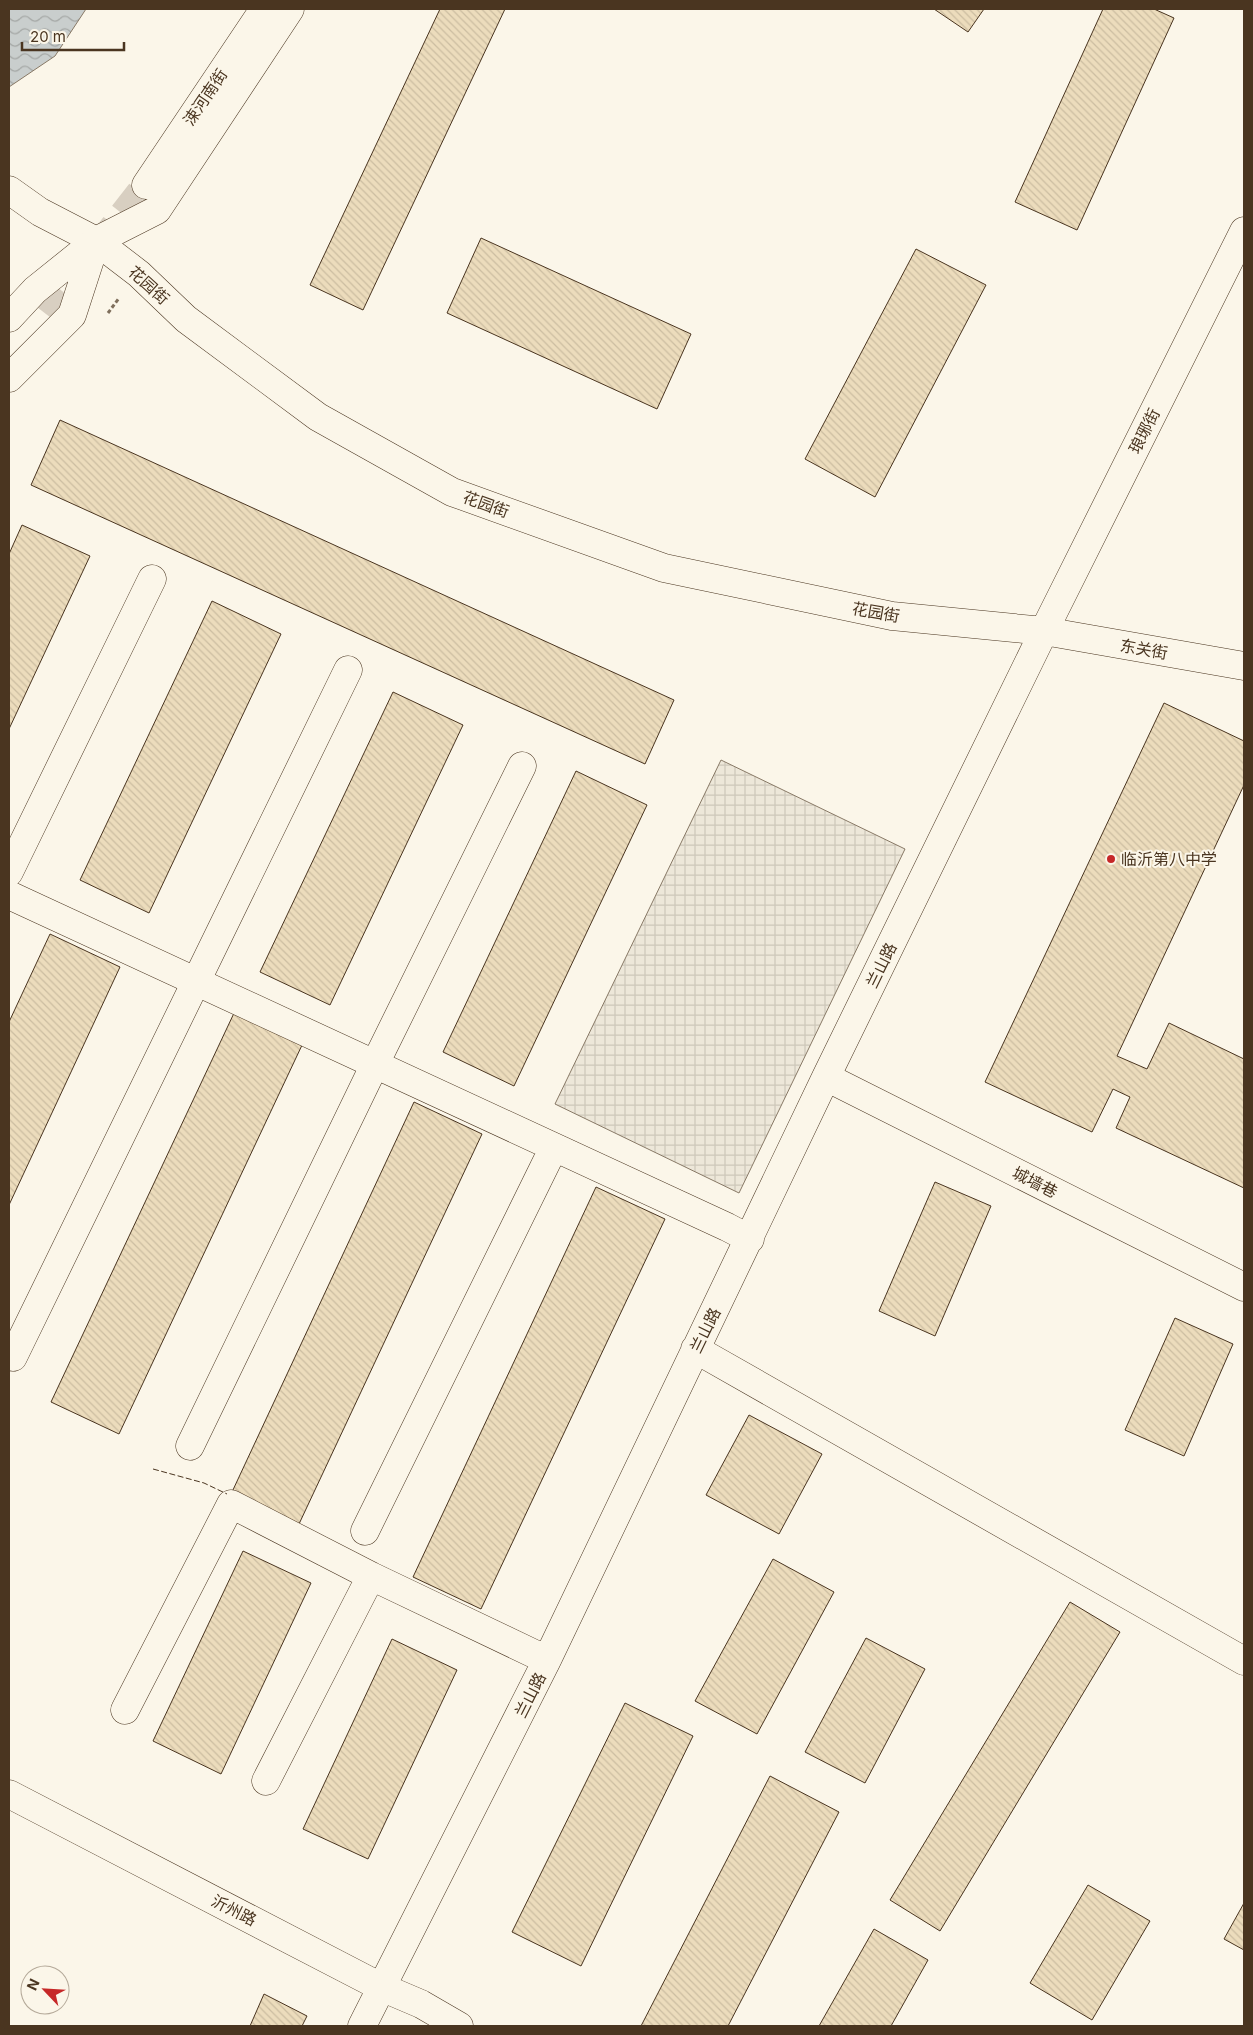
<svg xmlns="http://www.w3.org/2000/svg" width="1253" height="2035" font-family="Inter,'Noto Sans SC',sans-serif">
	<style>
		.plaza { fill: url(#plaza-grid); stroke: #887966 }
		.water { fill: url(#water-waves); stroke: #887966 }
		.building { fill: url(#building-back-hatch); stroke: #4a3520 }
		.lines { fill: none; stroke-linecap: round; stroke-linejoin: round }
		.minor-tunnel { stroke: #d8cfc1; stroke-width: 28; stroke-dasharray: 28 14; stroke-linecap: butt }
		.minor-casing { stroke: #4a3520; stroke-width: 29 }
		.major-casing { stroke: #4a3520; stroke-width: 29 }
		.path { stroke: #7f6f5c; stroke-width: 3; stroke-dasharray: 4 2.5; stroke-linecap: butt }
		.minor { stroke: #fbf6e9; stroke-width: 28 }
		.major { stroke: #fbf6e9; stroke-width: 28 }
		.fence { stroke: #4a3520; stroke-width: 1; stroke-dasharray: 6 2.5; stroke-linecap: butt }
		.poi-dot { fill: #c62828; stroke: #fbf6e9; stroke-width: 2 }
		.labels { text-anchor: middle; stroke-width: 4; stroke-linejoin: round; paint-order: stroke }
		.street-label { font-size: 16px; fill: #4a3520; stroke: #fbf6e9 }
		.poi-label { font-size: 16px; fill: #4a3520; stroke: #fbf6e9; text-anchor: start }
	</style>
	<defs>
		<pattern id="plaza-grid" width="8" height="8" patternUnits="userSpaceOnUse" patternTransform="scale(1.25)"><rect width="8" height="8" fill="#ede7d9"/><path d="M0 4h8M4 0v8" fill="none" stroke="#cdc7ba"/></pattern>
		<pattern id="water-waves" width="16" height="10" patternUnits="userSpaceOnUse" patternTransform="scale(1.25)"><rect width="16" height="10" fill="#c9cecd"/><path d="M0 5q4-4 8 0t8 0" fill="none" stroke="#a5a8a6"/></pattern>
		<pattern id="building-back-hatch" width="6" height="6" patternUnits="userSpaceOnUse" patternTransform="scale(1.25)"><rect width="6" height="6" fill="#ecdcbc"/><path d="M-1 5l2 2M0 0l6 6M5-1l2 2" fill="none" stroke="#ccbda1"/></pattern>
	</defs>
	<rect width="100%" height="100%" fill="#fbf6e9"/>
	<path class="plaza" d="M721,760L905,849L739,1193L555,1104Z"/>
	<path class="water" d="M9,9H86L55,56L9,87Z"/>
	<path class="building" d="M440,9H505L363,310L310,285Z
		M934,9H984L968,32Z
		M1103,9H1154L1174,18L1077,230L1015,202Z
		M481,238L691,334L657,409L447,313Z
		M916,249L986,285L875,497L805,459Z
		M60,420L674,700L645,764L31,485Z
		M22,525L90,556L9,729V554Z
		M212,601L281,634L149,913L80,880Z
		M393,692L463,725L330,1005L260,972Z
		M1164,703L1244,741V785L1117,1056L1147,1069L1169,1023L1244,1059V1188L1116,1128L1130,1097L1113,1089L1092,1132L985,1082Z
		M576,771L647,805L514,1086L443,1052Z
		M50,934L120,967L9,1205V1022Z
		M235,1011L303,1043L119,1434L51,1402Z
		M414,1102L482,1134L299,1524L232,1492Z
		M935,1182L991,1206L935,1336L879,1311Z
		M596,1187L665,1219L481,1609L413,1577Z
		M1175,1318L1233,1344L1184,1456L1125,1430Z
		M749,1415L822,1454L779,1534L706,1495Z
		M243,1551L311,1583L221,1774L153,1741Z
		M773,1559L834,1592L757,1734L695,1701Z
		M1070,1602L1120,1632L940,1931L890,1900Z
		M866,1638L925,1669L865,1783L805,1752Z
		M392,1639L457,1670L368,1859L303,1829Z
		M625,1703L693,1736L581,1966L512,1932Z
		M770,1776L839,1812L728,2026H641Z
		M1088,1885L1150,1921L1092,2020L1030,1983Z
		M1244,1903V1950L1224,1939Z
		M874,1929L928,1960L891,2026H819Z
		M264,1994L307,2016L302,2026H250Z"/>
	<g class="lines">
		<path class="minor-tunnel" d="M46,314L146,185"/>
		<g class="minor-casing">
			<path id="minor" d="M9,190L40,212L96,241L139,274L186,319L318,417L452,492L664,568L892,616L1044,631L1244,666
				M9,872L152,579
				M9,895L727,1227L750,1239
				M826,1077L1244,1287
				M695,1349L1244,1661
				M13,1357L348,670
				M190,1446L375,1064L522,766
				M365,1531L554,1147
				M125,1710L231,1504L371,1576L547,1660
				M266,1781L371,1576
				M9,1794L381,1987L421,2004L459,2026
				M362,2026L547,1660L826,1077L1044,631L1244,231"/>
		</g>
		<g class="major-casing">
			<path id="major" d="M146,185L264,9
				M9,318L35,290L96,241L157,210L290,9
				M9,378L72,315L96,241"/>
		</g>
		<path class="path" d="M108,313L119,298"/>
		<use href="#minor" class="minor"/>
		<use href="#major" class="major"/>
		<path class="fence" d="M153,1469L204,1483L227,1494"/>
	</g>
	<circle class="poi-dot" cx="1111" cy="859" r="5"/>
	<g class="labels">
		<g class="street-label">
			<text transform="translate(205 97) rotate(-56)" y="6">涑河南街</text>
			<text transform="translate(149 285) rotate(42)" y="6">花园街</text>
			<text transform="translate(1144 431) rotate(-63)" y="6">琅琊街</text>
			<text transform="translate(486 504) rotate(20)" y="6">花园街</text>
			<text transform="translate(876 612) rotate(10)" y="6">花园街</text>
			<text transform="translate(1144 649) rotate(10)" y="6">东关街</text>
			<text transform="translate(881 965) rotate(-64)" y="6">兰山路</text>
			<text transform="translate(1035 1182) rotate(27)" y="6">城墙巷</text>
			<text transform="translate(705 1330) rotate(-64)" y="6">兰山路</text>
			<text transform="translate(530 1695) rotate(-63)" y="6">兰山路</text>
			<text transform="translate(234 1910) rotate(27)" y="6">沂州路</text>
		</g>
		<g class="poi-label">
			<text x="1121" y="865">临沂第八中学</text>
		</g>
	</g>
	<rect width="1253" height="2035" fill="none" stroke="#4a3520" stroke-width="20"/>
	<g transform="translate(45 1990) rotate(295)"><circle r="24" fill="#fbf6e9" stroke="#b4a999"/>
	<path d="M0-4L9 19L0 12L-9 19Z" fill="#c62828"/>
	<text y="-8" font-size="14" font-weight="bold" text-anchor="middle" fill="#4a3520">N</text>
	</g>
	<path d="M22 42v8h102v-8" fill="none" stroke="#4a3520" stroke-width="2.5"/>
	<text x="30" y="42" font-size="15" fill="#4a3520" stroke="#fbf6e9" stroke-width="4" paint-order="stroke">20 m</text>
</svg>
